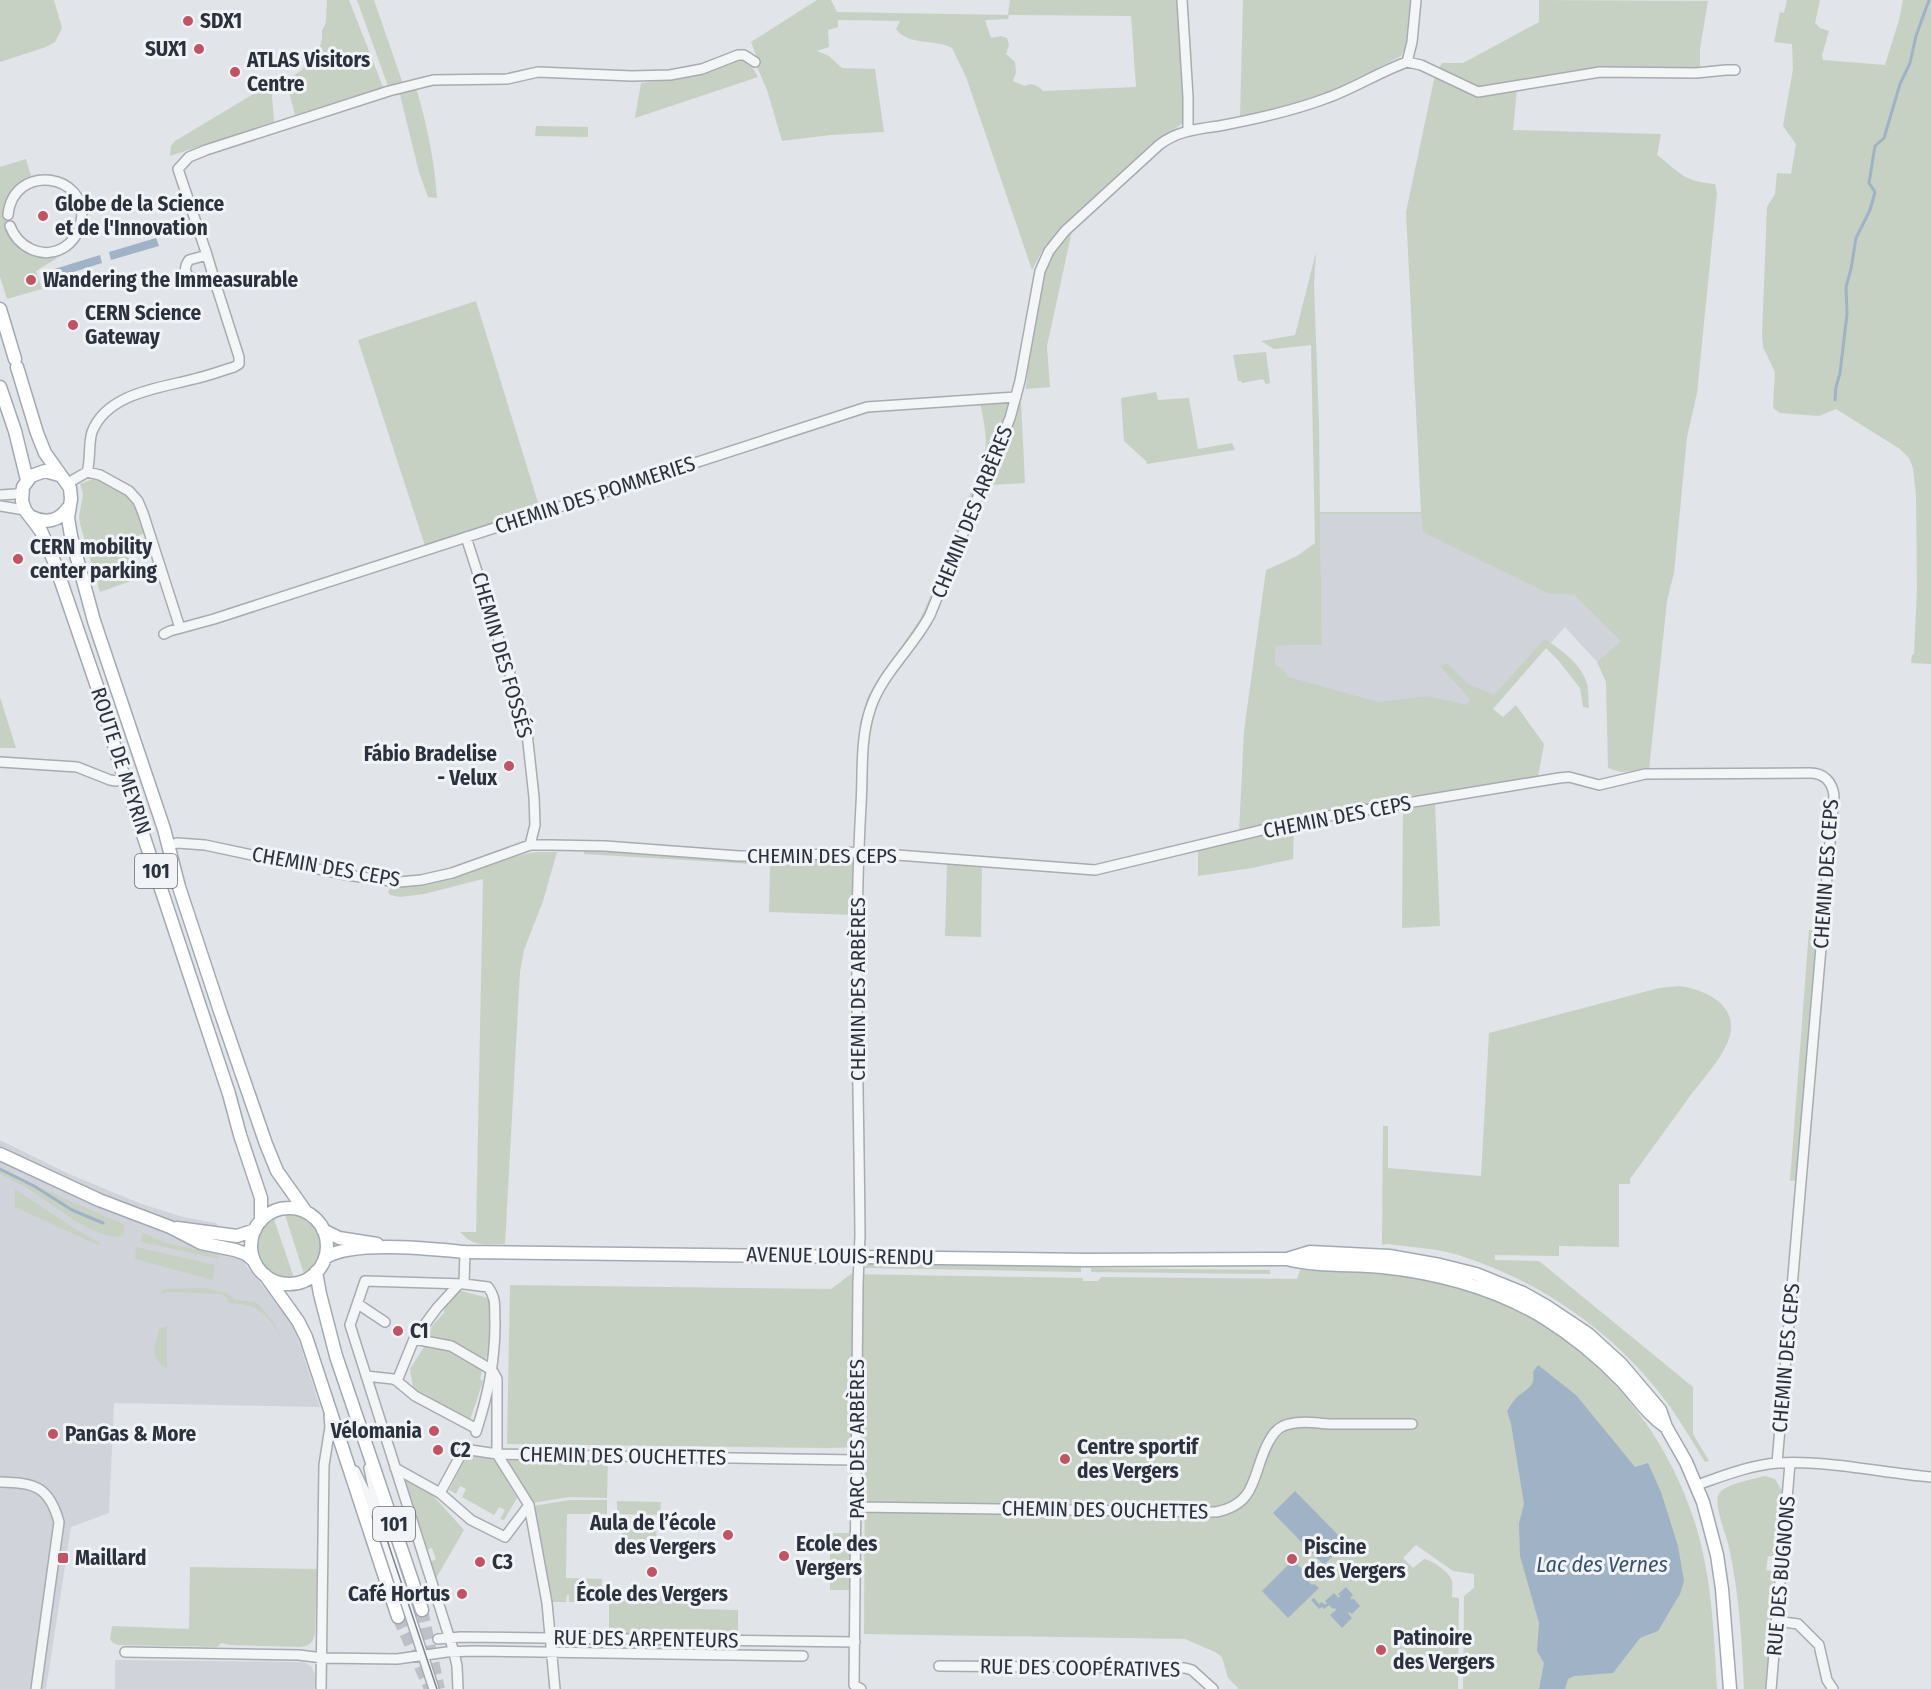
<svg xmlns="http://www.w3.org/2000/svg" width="1931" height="1689" font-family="'Fira Sans Condensed',sans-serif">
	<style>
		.built { fill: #d0d3da }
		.green { fill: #c7d1c3; fill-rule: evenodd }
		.water { fill: #a0b2c5 }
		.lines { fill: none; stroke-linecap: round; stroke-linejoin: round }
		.stream { stroke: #a0b2c5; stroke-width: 3 }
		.major-tunnel { stroke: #bdc0c6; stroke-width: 12; stroke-dasharray: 12 6; stroke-linecap: butt }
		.minor-casing { stroke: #a7abb2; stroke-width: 12 }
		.major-casing { stroke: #a2a9b3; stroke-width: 15 }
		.minor { stroke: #f4f5f7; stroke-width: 9 }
		.major { stroke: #fff; stroke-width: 12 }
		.tram { stroke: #7c8490; stroke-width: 1.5 }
		.poi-dot { fill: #c05364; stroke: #f1f3f6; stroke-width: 2 }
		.labels { text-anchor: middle; stroke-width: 6; stroke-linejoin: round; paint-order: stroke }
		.shield { fill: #f1f3f6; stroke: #666c75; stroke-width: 1.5 }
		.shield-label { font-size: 20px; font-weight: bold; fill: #2b323e }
		.poi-label { font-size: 21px; font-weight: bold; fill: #2b323e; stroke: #f1f3f6; text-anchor: start }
		.street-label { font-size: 21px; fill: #2b323e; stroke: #f1f3f6 }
		.water-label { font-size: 22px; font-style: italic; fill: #39516e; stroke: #f1f3f6 }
	</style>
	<rect width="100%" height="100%" fill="#e1e4e8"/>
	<path class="built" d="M1320,514H1421L1513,576L1549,594L1574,595L1622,641L1597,662L1565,627L1489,712L1446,711L1382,715L1274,683L1276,646L1322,645Z
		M0,1140L69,1174L139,1203L183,1217L216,1223L247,1267L293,1323L320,1407L114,1403L109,1513L71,1527L46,1689H0Z
		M115,1660L304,1662L311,1666L316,1676L314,1689H115Z"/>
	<path class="green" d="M0,0H54L62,28L55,42L46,47L0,62Z
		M327,0H349L383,87L295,115L287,84L289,79L302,70L320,47L322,39V31L326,22Z
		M357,0H374L403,84L389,89Z
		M817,0H831L837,12L1008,15L1010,0H1179L1185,101L1184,122L1141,154L1058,231L1042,251L1032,270L966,77L952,48C936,39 908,46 896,29L900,21L838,20V27L828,30L829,47L817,51L829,56L842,68L875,69L884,132L831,135L782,141L767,90L755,62L756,55L751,42ZM1009,15L1131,16L1136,87L1043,91C1038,86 1032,82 1025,86L1013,81L1016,72L1015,62L1006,54L1009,45L1007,38L1001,36L991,38L985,20L1008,19Z
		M1243,0H1411L1408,42L1401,56L1335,90L1280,108L1240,117Z
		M1539,0L1708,1L1700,49V67L1696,70L1650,69L1481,89L1438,70L1442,63H1463L1539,22Z
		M1787,0H1820L1815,23L1820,28L1829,31L1822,55L1823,60L1885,65L1899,20L1903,0H1931V664L1911,663L1912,655L1914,654L1917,588L1916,495L1913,468L1909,458L1900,449L1836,409L1819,416L1780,413L1773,408L1775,372L1763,347L1762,335L1767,207L1775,194L1777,173L1791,174L1796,144L1783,126L1793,69L1792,44L1774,42L1780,12L1784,13Z
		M739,59L750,63L758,77L635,118L641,83L685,78Z
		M1435,75L1472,93L1517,88L1513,130L1661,134L1657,155C1681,173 1682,181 1715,184L1717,193L1697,393L1687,437L1674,573L1667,601L1649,770L1621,772L1608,768L1606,682L1597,662L1621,641L1574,595L1549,594L1423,532L1421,514H1320L1322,645L1276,646L1275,665L1283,669L1288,677L1378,702L1427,696L1468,705L1470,699L1440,666L1447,663L1468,684L1494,695L1545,639C1561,650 1582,664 1587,684C1589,691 1588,700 1589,708L1583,707L1580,688L1558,660L1546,648L1493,709L1503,717L1516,705L1544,744L1538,777L1239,832L1244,731L1266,570L1297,556L1315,543L1311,345L1274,349L1261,341L1295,335L1316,252L1314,285L1319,423L1320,512H1421L1406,212Z
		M267,86L272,95L274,122L170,156L171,146L175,141Z
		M416,87C427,126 434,157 437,198L428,197L419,172L399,91Z
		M536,126L588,127V137L535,136Z
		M26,159L31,176C27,178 22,180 18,183C0,210 12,270 59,257L36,271L42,289L7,299L0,277V167Z
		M1072,231L1047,346L1050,387L1026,389C1030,352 1035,289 1052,257C1057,247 1064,239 1072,231Z
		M476,301L540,509L425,546L358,340Z
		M1266,352L1270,383L1266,384L1263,379L1242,383L1241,381H1238L1233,355Z
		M1156,392L1158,400L1189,398L1198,449L1232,443L1235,450L1147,464L1146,461L1124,441L1121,398Z
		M1005,401L1007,403L1009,409L931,606L859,726L868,696L920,619L928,602L983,461C989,439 984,424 980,402Z
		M1021,401L1025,483L990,485Z
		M93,479C101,480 105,483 112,486C134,499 137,510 145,533L124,541L134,580L100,592L80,524L79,517L83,494L80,484Z
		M0,697L16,748H0Z
		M1435,802L1440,926L1402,928L1403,807Z
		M1294,826L1293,859L1252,868L1198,876V850Z
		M584,850L750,860L751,864L584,854Z
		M536,852H557L543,901L524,950L520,972L505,1244C482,1244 476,1248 460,1232H476L483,879L424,894L400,897L390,895L388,892L390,888C407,885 424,885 441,880C473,871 503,857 536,852Z
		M845,857L853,858L854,915L769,912L770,865L772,861Z
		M947,863L982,865L981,937L945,936Z
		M1809,930H1818L1798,1180L1790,1181Z
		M1680,986C1703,990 1733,1001 1731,1030C1729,1051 1702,1080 1690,1096C1670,1124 1650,1151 1630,1179V1184H1619V1247L1559,1246V1256L1495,1255V1260L1539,1261L1693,1387V1434L1709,1461L1705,1462C1693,1443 1682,1423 1668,1404C1616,1333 1540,1280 1455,1254C1434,1248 1409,1247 1387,1244L1382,1245L1383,1126H1388V1168L1481,1176L1489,1033L1659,988Z
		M0,1169L81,1206L121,1223L124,1225V1234L119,1237C87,1235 60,1209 33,1192C23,1185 11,1180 0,1174Z
		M15,1189L72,1227L100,1243V1246L15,1207Z
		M285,1215C320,1213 334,1255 304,1274Z
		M274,1219L294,1278C258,1279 243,1238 274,1219Z
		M143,1233L169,1244L219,1254V1259L142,1242L141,1240Z
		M136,1247L215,1265L213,1280L135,1259Z
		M865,1264L1081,1267V1272L865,1268Z
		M1091,1268L1270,1270V1274L1091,1272Z
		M1300,1270C1346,1272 1391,1272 1436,1282C1559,1308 1658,1404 1695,1523C1712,1577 1714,1633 1717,1689H1463L1464,1596L1474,1588V1574L1453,1571L1416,1545L1403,1558L1413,1568L1424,1559C1432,1560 1450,1572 1452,1581C1453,1586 1452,1593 1452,1597L1459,1598L1458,1689H1239L1228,1678L1222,1657L1215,1652L1185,1639L864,1634L865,1447L829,1448L507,1444L510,1285L831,1289L851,1274L1083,1278V1281H1098L1101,1277L1297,1279Z
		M204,1288L227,1293L235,1300L256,1302L273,1321L281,1337C278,1333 275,1327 271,1322C258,1306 248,1304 229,1303L227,1298L222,1294L167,1292L163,1294L161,1292L164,1289Z
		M458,1290L488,1298L490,1301L492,1351H488L485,1363L427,1339L432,1326L444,1313L445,1304Z
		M167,1326V1368H165C148,1355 156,1347 159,1329Z
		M426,1344L449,1347L483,1367L480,1379L483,1381L469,1423L414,1392L410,1369Z
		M467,1456L493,1457L517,1498L504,1520L500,1519L505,1510L499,1507L494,1515L462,1497L466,1489L460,1486L456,1494L449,1490Z
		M504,1457L608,1458L607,1498L569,1497L532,1503Z
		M1765,1476L1775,1479L1781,1489L1783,1490L1777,1557L1768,1556L1766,1570L1771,1571V1574H1776L1766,1689H1744C1742,1642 1739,1593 1729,1547C1726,1535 1713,1503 1719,1494C1724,1484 1754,1479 1765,1476Z
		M400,1478L428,1490L464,1530L435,1580L428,1563L436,1559L432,1548L424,1551Z
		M570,1500H607V1514H567L566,1578L602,1579L601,1602H569V1595H567L566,1602H549L533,1506Z
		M617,1501L661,1502L660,1515L617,1514Z
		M622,1520L657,1521L656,1540L622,1539Z
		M830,1533H853V1590H830Z
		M190,1567L317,1569L315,1633C313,1643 310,1646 300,1647L230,1645L221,1643L217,1647L118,1645L113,1643L110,1639L112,1626L189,1629Z
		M609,1596L699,1597V1609L738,1610V1637L609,1636Z"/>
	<path class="water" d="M156,238L159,246L111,260L109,252Z
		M100,255L102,263L51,279L48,271Z
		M1538,1365L1576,1395L1635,1467L1648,1463L1661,1492L1678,1546L1684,1581L1680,1594L1658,1631L1640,1638L1613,1673L1574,1676L1568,1679L1565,1689H1539L1544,1663L1537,1651L1539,1623L1520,1556L1519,1523L1524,1504L1511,1424L1507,1411C1510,1407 1512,1402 1516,1398C1525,1389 1536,1388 1533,1372Z
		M1295,1491L1346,1543L1324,1565L1273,1513Z
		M1293,1560L1310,1577L1307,1580L1312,1585L1314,1584L1319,1588L1288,1618L1262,1591Z
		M1346,1587L1353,1595L1350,1598L1352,1600L1353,1598L1360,1606L1352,1614L1349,1612L1348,1613L1352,1618L1342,1628L1330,1615L1336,1610L1335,1608L1333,1609L1329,1605L1324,1609L1322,1607L1319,1609L1311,1600L1314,1598L1319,1604L1322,1602L1325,1605L1327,1603L1325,1601L1334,1593L1339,1598L1340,1596L1338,1594Z"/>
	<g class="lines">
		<path class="stream" d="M1835,400L1836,387L1840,373L1847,314L1846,287L1851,269L1856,238L1870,210L1875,192L1869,183L1875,146L1884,138L1900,84L1910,63L1916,36L1929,0
			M0,1169L34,1186L72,1210L103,1223"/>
		<path class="major-tunnel" d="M422,1610L439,1689
			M398,1617L430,1689"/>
		<g class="minor-casing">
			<path id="minor" d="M1182,0L1188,97V131
				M1407,62L1421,65L1478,92L1600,72L1696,73L1726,70H1735
				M8,215C13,162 90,173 81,222C79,233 72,243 63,248C42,260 18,247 10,226
				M207,255L216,285
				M87,472C91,459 88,445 92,432C107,393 160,388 194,379C208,376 221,371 234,367L239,364V357L216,285L208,279L191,278C184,273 184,267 189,260L207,255L178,169L189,157L206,150L389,91L433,80L507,79L538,72L632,76L670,75L702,69L738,55H744L755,62
				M68,483L87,472L100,475L129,491L138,501L143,513L180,628
				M0,495L16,494L22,491
				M0,506L25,510
				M466,537L526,724L534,797L535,825L530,845
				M164,634L170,631L214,619L867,407L1016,397
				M0,762L77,767L110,780L116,781L125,778
				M169,845L177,843L205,845L346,875L399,882L421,880L452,873L530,845H550L605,846L739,856H791L858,852L1095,870L1304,820L1559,778L1569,777L1599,785L1645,774L1810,773C1824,773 1832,782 1834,795L1777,1463
				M465,1252L464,1284L488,1287C497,1299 494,1308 495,1323C495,1362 488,1395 476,1432
				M358,1304L385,1322
				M414,1339L451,1346L492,1370L497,1379V1454L529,1505L547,1603L555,1689
				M366,1376L393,1379L397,1381L414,1339L437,1308L459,1284
				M397,1381L415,1396L477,1429
				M369,1468L381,1526L434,1689
				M395,1468L440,1493
				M355,1471L375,1513
				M0,1482C35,1483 49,1486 59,1522L36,1689
				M1697,1485C1723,1476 1750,1465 1778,1463C1827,1460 1882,1473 1931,1477
				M529,1505L505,1537L471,1520L440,1493L464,1449L497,1454L856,1460
				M857,1507L1216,1512C1258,1504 1252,1473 1268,1443C1272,1436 1275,1430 1283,1426C1296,1420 1315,1423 1329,1424C1357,1424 1385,1424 1412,1424
				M1776,1621L1798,1624L1819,1645L1827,1680L1833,1689
				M438,1639L461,1637L855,1642
				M125,1652L299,1655L323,1658L397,1659L447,1652L473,1651L803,1656
				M939,1666L1185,1668L1192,1670L1213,1689
				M321,1689L324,1465L330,1427L329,1416
				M458,1689L457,1666L454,1652L350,1325L365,1281L464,1284
				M861,1689L854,1685L858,1283L860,1236C859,1093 853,948 861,805C863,774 860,740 870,710C881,674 913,648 930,615L1010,418L1020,381L1040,271L1049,251L1065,231L1159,145C1177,131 1197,129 1219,126C1256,119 1293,111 1327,98C1355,88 1379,72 1407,62L1412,42L1416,0
				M1771,1689L1790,1463"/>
		</g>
		<g class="major-casing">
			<path id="major" d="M0,309L15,359
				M17,367L37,433L45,453L70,488L71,499L68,518L71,536L94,621L164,829L179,887L220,1011L266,1144L277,1171L306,1212
				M0,387L15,431L27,480
				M59,475L45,471L31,476L23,487L22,501L25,510L41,531L54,561L102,701L118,759L229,1094L240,1135L261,1198V1221
				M32,517C46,524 59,521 68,508
				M0,1154L99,1200L170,1227L201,1243L235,1250L246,1254L253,1260
				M251 1246a38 38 0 1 1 76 0a38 38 0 1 1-76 0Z
				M177,1228L237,1236L255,1230
				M323,1230L339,1238L377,1244
				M325,1258C351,1240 432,1249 465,1252L1086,1260L1287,1259C1318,1267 1351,1264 1382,1267C1439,1273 1494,1288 1543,1317C1572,1335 1598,1356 1622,1381C1637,1397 1647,1414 1666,1427
				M1287,1259L1310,1252L1389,1256L1440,1265L1476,1274L1523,1293L1546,1306L1588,1334L1621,1364L1660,1410L1666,1427L1686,1462L1703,1502L1717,1555L1722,1589L1730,1689
				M316,1272L320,1294L336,1356L422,1610
				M265,1275L298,1321L306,1337L398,1617"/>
		</g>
		<use href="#minor" class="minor"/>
		<use href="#major" class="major"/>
		<path class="tram" d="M377,1510L437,1689"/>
	</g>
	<g class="poi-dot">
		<circle cx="188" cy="21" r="6"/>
		<circle cx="199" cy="49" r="6"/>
		<circle cx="235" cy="72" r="6"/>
		<circle cx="43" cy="216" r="6"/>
		<circle cx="31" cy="280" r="6"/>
		<circle cx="73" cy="325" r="6"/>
		<circle cx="18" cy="559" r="6"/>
		<circle cx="509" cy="766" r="6"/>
		<circle cx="398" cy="1331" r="6"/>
		<circle cx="434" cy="1431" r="6"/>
		<circle cx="53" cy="1434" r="6"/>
		<circle cx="438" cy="1450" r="6"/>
		<circle cx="1065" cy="1459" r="6"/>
		<circle cx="728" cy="1535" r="6"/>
		<circle cx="784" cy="1556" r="6"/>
		<rect x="57" y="1552" width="12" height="12" rx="3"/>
		<circle cx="1292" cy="1559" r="6"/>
		<circle cx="480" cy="1562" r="6"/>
		<circle cx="652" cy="1572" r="6"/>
		<circle cx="462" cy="1594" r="6"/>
		<circle cx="1381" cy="1650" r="6"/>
	</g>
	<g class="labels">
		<g class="shield">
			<rect x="135" y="854" width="42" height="34" rx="4.5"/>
			<rect x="373" y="1507" width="42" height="34" rx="4.5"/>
		</g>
		<g class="shield-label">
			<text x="156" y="878">101</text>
			<text x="394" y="1531">101</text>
		</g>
		<g class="poi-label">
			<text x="200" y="28">SDX1</text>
			<text x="187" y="56" text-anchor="end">SUX1</text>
			<text x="247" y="67">ATLAS Visitors<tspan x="247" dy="24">Centre</tspan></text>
			<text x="55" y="211">Globe de la Science<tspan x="55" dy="24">et de l'Innovation</tspan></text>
			<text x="43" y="287">Wandering the Immeasurable</text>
			<text x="85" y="320">CERN Science<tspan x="85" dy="24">Gateway</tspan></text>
			<text x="30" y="554">CERN mobility<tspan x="30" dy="24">center parking</tspan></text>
			<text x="497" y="761" text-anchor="end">Fábio Bradelise<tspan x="497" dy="24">- Velux</tspan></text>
			<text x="410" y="1338">C1</text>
			<text x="422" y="1438" text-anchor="end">Vélomania</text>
			<text x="65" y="1441">PanGas &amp; More</text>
			<text x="1077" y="1454">Centre sportif<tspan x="1077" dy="24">des Vergers</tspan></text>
			<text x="450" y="1457">C2</text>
			<text x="716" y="1530" text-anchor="end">Aula de l’école<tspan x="716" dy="24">des Vergers</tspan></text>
			<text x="796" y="1551">Ecole des<tspan x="796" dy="24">Vergers</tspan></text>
			<text x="1304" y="1554">Piscine<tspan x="1304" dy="24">des Vergers</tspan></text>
			<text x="75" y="1565">Maillard</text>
			<text x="492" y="1569">C3</text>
			<text x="450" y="1601" text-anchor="end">Café Hortus</text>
			<text x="652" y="1601" text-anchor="middle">École des Vergers</text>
			<text x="1393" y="1645">Patinoire<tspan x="1393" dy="24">des Vergers</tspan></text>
		</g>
		<g class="street-label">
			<text transform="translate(595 495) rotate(-18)" y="7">CHEMIN DES POMMERIES</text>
			<text transform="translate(972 512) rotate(-68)" y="7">CHEMIN DES ARBÈRES</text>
			<text transform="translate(502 655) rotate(74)" y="7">CHEMIN DES FOSSÉS</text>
			<text transform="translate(121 761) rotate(72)" y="7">ROUTE DE MEYRIN</text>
			<text transform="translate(1337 817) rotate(-11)" y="7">CHEMIN DES CEPS</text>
			<text x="822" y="863">CHEMIN DES CEPS</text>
			<text transform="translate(326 867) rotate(10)" y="7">CHEMIN DES CEPS</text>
			<text transform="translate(1826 874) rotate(-86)" y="7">CHEMIN DES CEPS</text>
			<text transform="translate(858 989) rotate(-90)" y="7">CHEMIN DES ARBÈRES</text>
			<text transform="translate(840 1256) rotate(1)" y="7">AVENUE LOUIS-RENDU</text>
			<text transform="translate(1786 1358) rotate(-85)" y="7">CHEMIN DES CEPS</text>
			<text transform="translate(857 1439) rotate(-90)" y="7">PARC DES ARBÈRES</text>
			<text transform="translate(623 1456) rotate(1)" y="7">CHEMIN DES OUCHETTES</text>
			<text transform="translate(1105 1510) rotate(1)" y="7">CHEMIN DES OUCHETTES</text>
			<text transform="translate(1781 1576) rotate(-85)" y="7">RUE DES BUGNONS</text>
			<text transform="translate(646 1639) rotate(1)" y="7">RUE DES ARPENTEURS</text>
			<text transform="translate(1080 1668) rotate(1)" y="7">RUE DES COOPÉRATIVES</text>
		</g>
		<g class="water-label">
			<text x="1602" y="1572">Lac des Vernes</text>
		</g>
	</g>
</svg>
